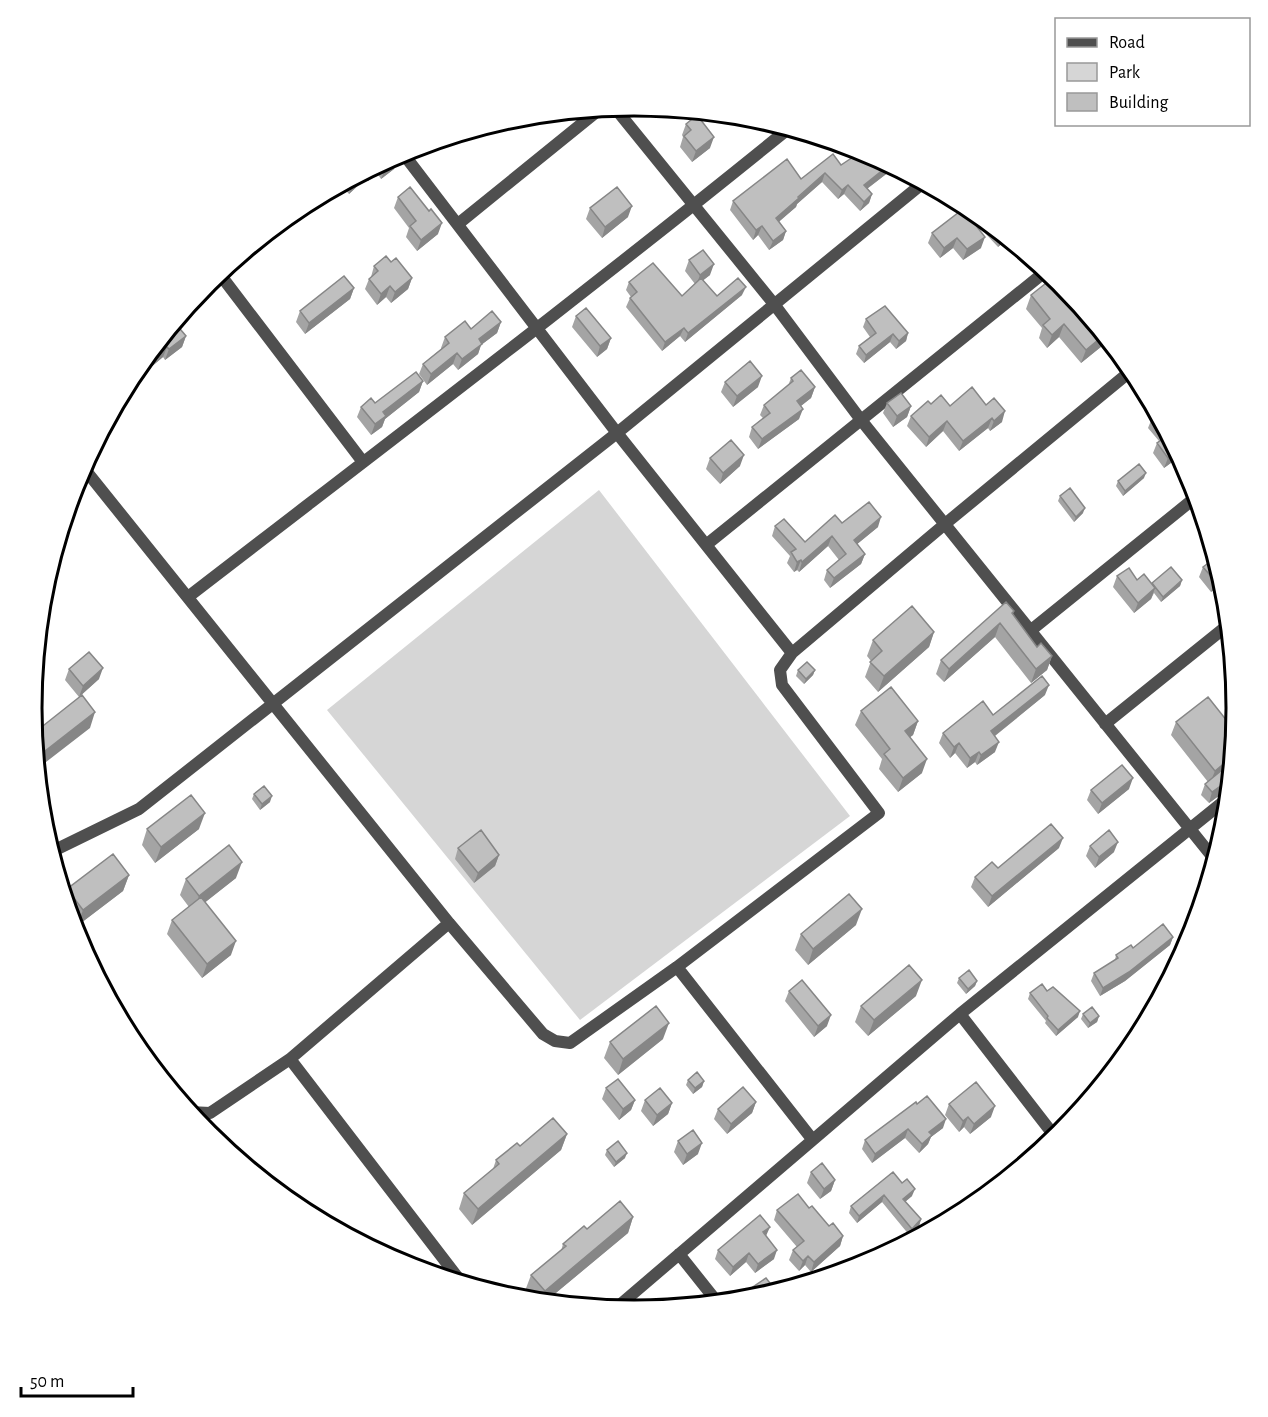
<svg xmlns="http://www.w3.org/2000/svg" width="1268" height="1417" font-family="'Alegreya Sans',sans-serif">
	<style>
		.green { fill: #d6d6d6 }
		.lines { fill: none; stroke-linecap: round; stroke-linejoin: round }
		.street { stroke: #4f4f4f; stroke-width: 12 }
		.wall { fill: #a4a4a4 }
		.shaded-wall { fill: #868686 }
		.building { fill: #bfbfbf; stroke: #868686; stroke-width: 1.5 }
		.rim { fill: none; stroke: #000; stroke-width: 3 }
	</style>
	<rect width="100%" height="100%" fill="#fff"/>
	<path class="green" d="M599,490L850,816L580,1020L327,710Z"/>
	<g class="lines">
		<path class="street" d="M615,108L774,304L861,420L1215,860
			M402,152L617,433L792,653L945,524L1132,370
			M458,224L600,109
			M219,273L363,462
			M83,467L449,923L543,1034L555,1041L570,1043L677,967L879,813L782,685L780,670L792,653
			M706,545L1046,271
			M188,597C389,442 591,289 788,129
			M1030,631L1196,497
			M1105,724L1228,625
			M51,852L139,809L617,433L923,183
			M677,967L812,1139
			M960,1014L1056,1138
			M290,1059L449,923
			M189,1112L210,1113L290,1059L462,1283
			M679,1254L718,1303
			M615,1309L960,1014L1228,798"/>
	</g>
	<path class="wall" d="M527,117L519,123L515,118H517Z
		M686,124L710,148L692,162L680,147L683,137L682,135Z
		M395,156L397,159L394,169L381,179L377,173L368,181L366,178L349,194L341,185Z
		M876,158L894,168L867,189L872,194L869,203L860,211L844,194L838,199L822,182L797,204L796,207L779,221L786,231L783,240L769,250L758,235L753,240L730,210L733,201L801,179L841,165L873,160Z
		M398,197L438,234L417,251L406,237L409,228L394,208Z
		M590,208L628,217L602,238L586,219Z
		M963,209L981,248L963,260L953,248L940,258L928,243L932,233Z
		M989,224L1007,239L998,247L985,233Z
		M689,260L710,275L703,280L717,296L742,295L685,342L680,336L662,351L626,307L630,298L631,297L626,290L629,282L682,296L695,284L685,271Z
		M391,262L412,278L408,289L391,303L386,297L377,305L365,289L369,279L371,277L374,266Z
		M354,288L350,299L305,334L296,322L300,311Z
		M1031,295L1085,319L1088,316L1120,356L1107,342L1081,363L1059,337L1047,348L1039,338L1042,328L1026,309Z
		M576,316L611,338L607,349L597,357L572,327Z
		M866,319L908,333L906,341L896,349L890,342L864,363L856,354L859,346L870,337L863,327Z
		M501,322L497,333L481,345L478,354L458,370L453,364L427,385L419,374L423,364L441,349V348L445,337L471,329Z
		M175,323L186,336L182,347L165,360L163,357L145,372L140,366Z
		M791,378L815,387L811,398L801,406L799,419L758,449L749,437L752,427L763,418L760,415L764,405L788,386Z
		M423,381L419,392L385,419L382,427L371,435L357,417L361,407L375,403Z
		M725,382L758,387L733,407L721,392Z
		M887,403L911,406L907,417L893,427L883,413Z
		M931,404L950,406L986,405L1002,422L990,431L988,428L959,451L943,431L926,447L907,426L911,416Z
		M1157,414L1179,457L1164,468L1153,453L1157,443L1159,441L1148,428L1152,418Z
		M710,458L740,466L720,484L706,469Z
		M1144,478L1123,496L1116,486L1118,481Z
		M1060,496L1083,513L1074,522L1058,501Z
		M842,523L878,527L857,544L865,554L861,564L830,588L824,580L827,570L839,560L828,546L799,572L797,570L794,572L787,563L790,556L772,536L775,526L805,542Z
		M1203,567L1222,583L1211,592L1199,577Z
		M1117,576L1137,580L1152,584V583L1182,580L1180,586L1161,602L1154,593L1151,599L1134,613L1113,587Z
		M1014,611L1013,614L1037,647L1052,656L1047,670L1031,683L995,637L944,682L936,674L941,660Z
		M934,632L929,647L878,692L865,677L871,661L867,656L873,640Z
		M69,669L99,679L79,697L65,680Z
		M798,670H815L813,675L804,684L796,676Z
		M1045,695L995,736V752L977,765L975,762L967,768L955,753L950,758L939,743L943,733Z
		M861,711L918,721L913,735L910,737L922,773L898,792L879,769L882,759L855,725Z
		M1236,713L1231,767L1224,772L1227,790L1209,803L1201,795L1205,784L1208,782L1171,735L1176,722L1227,721Z
		M1129,789L1098,814L1087,800L1091,790Z
		M254,794L270,802L260,810L252,799Z
		M147,829H199L155,863L142,845Z
		M1090,846L1114,852L1095,868L1086,856Z
		M458,848L499,855L495,866L474,883L455,859Z
		M1059,848L988,907L971,887L975,877Z
		M129,875L123,891L77,926L71,919L64,896L67,889Z
		M236,878L205,902L231,955L202,978L167,934L172,920L189,907L180,895L186,879Z
		M856,925L808,965L795,950L801,934Z
		M1173,937L1170,945L1125,981L1100,996L1091,981L1094,973L1115,960L1116,955L1133,948Z
		M959,978L977,981L975,986L966,994L957,983Z
		M789,991L827,1026L814,1037L785,1001Z
		M1047,991L1078,1017L1056,1036L1045,1023L1046,1021L1028,999L1030,993Z
		M916,996L868,1036L855,1022L861,1006Z
		M1083,1014L1099,1016L1097,1022L1088,1028L1081,1019Z
		M663,1039L618,1075L604,1058L610,1042Z
		M688,1080L704,1081L702,1087L693,1094L686,1085Z
		M606,1088L635,1100L631,1110L619,1120L602,1099Z
		M645,1100L672,1103L668,1114L653,1126L641,1111Z
		M756,1102L752,1113L727,1134L714,1119L718,1109Z
		M916,1102L943,1128L931,1137L928,1144L919,1153L905,1138L872,1163L862,1149L865,1140Z
		M949,1104L991,1117L970,1134L964,1127L959,1132L945,1115Z
		M567,1134L561,1150L472,1225L459,1209L464,1193L493,1169L496,1160L520,1146Z
		M678,1141L698,1154L683,1165L674,1152Z
		M607,1150L625,1158L614,1167L605,1155Z
		M811,1172L835,1180L831,1191L820,1199L807,1183Z
		M893,1172L912,1196L905,1202L921,1219L919,1226L910,1236L882,1202L857,1223L849,1213L851,1206Z
		M809,1208L829,1226L843,1236L840,1246L811,1272L805,1265L799,1271L789,1260L793,1250L797,1247L774,1220L777,1210Z
		M633,1217L628,1233L545,1302L534,1301L525,1291L531,1275L561,1251L563,1244L587,1229Z
		M766,1236L774,1259L755,1273L746,1262L730,1276L715,1259L718,1250Z
		M750,1289L777,1292L751,1299L746,1300Z"/>
	<path class="shaded-wall" d="M521,117H527L519,123Z
		M714,137L710,148L692,162L696,151Z
		M397,159L394,169L381,179L385,169Z
		M380,164L377,173L368,181L371,171Z
		M889,165L894,168L860,194L864,185Z
		M368,171L366,178L349,194L352,184L365,172Z
		M825,173L822,182L797,204L796,207L773,227L776,218Z
		M848,185L844,194L838,199L842,190Z
		M872,194L869,203L860,211L864,202Z
		M632,206L628,217L602,238L605,227Z
		M442,223L438,234L417,251L421,240Z
		M762,226L758,235L753,240L756,230Z
		M786,231L783,240L769,250L773,241Z
		M1003,236L1007,239L998,247L1002,237Z
		M985,237L981,248L963,260L967,249Z
		M957,238L953,248L940,258L944,248Z
		M714,264L710,275L696,286L700,275Z
		M412,278L408,289L391,303L395,292Z
		M390,286L386,297L377,305L381,294Z
		M746,287L742,295L685,342L688,333Z
		M354,288L350,299L305,334L309,323Z
		M501,322L497,333L481,345L478,354L458,370L462,359L479,339Z
		M1064,324L1059,337L1047,348L1052,335Z
		M684,328L680,336L662,351L665,342Z
		M908,333L906,341L896,349L899,341Z
		M893,334L890,342L864,363L866,355Z
		M1104,335L1107,340V342L1081,363L1086,350Z
		M186,336L182,347L165,360L169,349Z
		M611,338L607,349L597,357L600,346Z
		M167,347L163,357L145,372L149,361Z
		M457,353L453,364L427,385L431,374Z
		M762,376L758,387L733,407L737,396Z
		M423,381L419,392L385,419L382,427L371,435L375,424L383,412Z
		M815,387L811,398L793,412L797,401Z
		M911,406L907,417L893,427L897,416Z
		M803,409L799,419L758,449L762,439Z
		M1005,411L1002,422L990,431L994,421Z
		M992,418L988,428L959,451L963,441Z
		M947,421L943,431L926,447L929,437Z
		M1177,452L1179,457L1164,468L1168,458Z
		M744,455L740,466L720,484L723,473Z
		M1146,473L1144,478L1123,496L1125,491Z
		M1085,508L1083,513L1074,522L1076,517Z
		M881,517L878,527L850,550L854,540Z
		M832,536L828,546L799,572L802,562Z
		M865,554L861,564L830,588L834,578Z
		M801,560L797,570L794,572L797,562Z
		M1220,576L1222,583L1211,592L1215,581Z
		M1182,580L1180,586L1161,602L1163,597Z
		M1155,588L1151,599L1134,613L1138,603Z
		M1000,623L995,637L944,682L949,669Z
		M934,632L929,647L878,692L884,676Z
		M41,651L37,662L36,663L37,654Z
		M1052,656L1047,670L1031,683L1036,669Z
		M103,668L99,679L79,697L83,686Z
		M815,670L813,675L804,684L806,679Z
		M1049,685L1045,695L987,742L991,731Z
		M95,712L90,728L37,769L36,758Z
		M918,721L913,735L900,745L905,731Z
		M999,742L995,752L977,765L981,755Z
		M959,743L955,753L950,758L954,747Z
		M979,752L975,762L967,768L970,758Z
		M1232,757L1231,767L1210,783L1215,771Z
		M927,759L922,773L898,792L903,778Z
		M1133,778L1129,789L1098,814L1102,803Z
		M1229,780L1227,790L1209,803L1212,792Z
		M272,796L270,802L260,810L262,804Z
		M205,813L199,829L155,863L161,847Z
		M1063,838L1059,848L988,907L992,896Z
		M1118,842L1114,852L1095,868L1099,857Z
		M499,855L495,866L474,883L478,873Z
		M242,862L236,878L193,912L199,896Z
		M129,875L123,891L77,926L83,910Z
		M862,909L856,925L808,965L813,949Z
		M1173,937L1170,945L1125,981L1100,996L1103,988Z
		M236,941L231,955L202,978L207,964Z
		M922,980L916,996L868,1036L874,1020Z
		M977,981L975,986L966,994L968,989Z
		M1080,1011L1078,1017L1056,1036L1058,1030Z
		M831,1015L827,1026L814,1037L818,1026Z
		M1099,1016L1097,1022L1088,1028L1090,1023Z
		M669,1023L663,1039L618,1075L623,1059Z
		M704,1081L702,1087L693,1094L695,1088Z
		M635,1100L631,1110L619,1120L623,1109Z
		M756,1102L752,1113L727,1134L731,1124Z
		M672,1103L668,1114L653,1126L657,1115Z
		M995,1106L991,1117L970,1134L974,1124Z
		M968,1117L964,1127L959,1132L963,1121Z
		M946,1119L943,1128L931,1137L928,1144L919,1153L922,1144L929,1132Z
		M908,1129L905,1138L872,1163L875,1154Z
		M567,1134L561,1150L472,1225L478,1209Z
		M702,1143L698,1154L683,1165L687,1154Z
		M627,1153L625,1158L614,1167L616,1162Z
		M835,1180L831,1191L820,1199L824,1189Z
		M915,1189L912,1196L900,1206L903,1199Z
		M884,1195L882,1202L857,1223L859,1216Z
		M633,1217L628,1233L545,1302H541L545,1291Z
		M921,1219L919,1226L910,1236L912,1229Z
		M770,1227L766,1236L763,1232Z
		M843,1236L840,1246L811,1272L814,1262Z
		M777,1250L774,1259L755,1273L758,1264Z
		M749,1253L746,1262L730,1276L733,1267Z
		M808,1256L805,1265L799,1271L803,1261Z"/>
	<path class="building" d="M697,115L714,137L696,151L684,136L691,130L686,124Z
		M862,151L871,155L873,160L876,158L889,165L864,185L872,194L864,202L848,185L842,190L825,173L798,197L799,198L776,218L786,231L773,241L762,226L756,230L733,201L787,159L801,179L833,154L841,165Z
		M395,156L397,159L385,169L381,164Z
		M365,172L352,184L349,181Z
		M410,187L429,211L431,209L442,223L421,240L410,226L416,221L398,197Z
		M617,187L632,206L605,227L590,208Z
		M963,209L985,237L967,249L957,238L944,248L932,233Z
		M703,250L714,264L700,275L689,260Z
		M386,256L391,262L396,258L412,278L395,292L390,286L381,294L369,279L378,271L374,266Z
		M653,263L682,296L701,278L717,296L738,278L746,287L688,333L684,328L665,342L630,298L637,292L629,282Z
		M344,276L354,288L309,323L300,311Z
		M1050,280L1085,319L1088,316L1104,335L1086,350L1064,324L1052,335L1043,325L1050,319L1031,295Z
		M885,306L908,333L899,341L893,334L866,355L859,346L876,333L866,319Z
		M586,308L611,338L600,346L576,316Z
		M492,311L501,322L479,339L482,344L462,359L457,353L431,374L423,364L449,343L445,337L465,321L471,329Z
		M175,323L186,336L169,349L167,347L149,361L146,358Z
		M750,361L762,376L737,396L725,382Z
		M801,370L815,387L797,401L803,409L762,439L752,427L770,413L764,405L793,381L791,378Z
		M416,372L423,381L383,412L386,416L375,424L361,407L371,398L375,403Z
		M972,387L986,405L994,398L1005,411L994,421L992,418L963,441L947,421L929,437L911,416L928,401L931,404L941,395L950,406Z
		M901,393L911,406L897,416L887,403Z
		M1157,414L1177,452L1168,458L1157,443L1167,436L1152,418Z
		M731,440L744,455L723,473L710,458Z
		M1139,464L1146,473L1125,491L1118,481Z
		M1070,488L1085,508L1076,517L1060,496Z
		M869,502L881,517L854,540L865,554L834,578L827,570L846,554L832,536L802,562L801,560L797,562L791,552L796,549L775,526L784,519L805,542L835,515L842,523Z
		M1215,558L1220,576L1215,581L1203,567Z
		M1171,567L1182,580L1163,597L1152,583Z
		M1129,568L1137,580L1144,574L1155,588L1138,603L1117,576Z
		M1006,602L1014,611L1012,613L1037,647L1041,643L1052,656L1036,669L1000,623L949,669L941,660Z
		M912,606L934,632L884,676L870,662L882,651L873,640Z
		M38,647L41,651L37,654Z
		M89,652L103,668L83,686L69,669Z
		M807,662L815,670L806,679L798,670Z
		M1042,676L1049,685L991,731L999,742L981,755L979,752L970,758L959,743L954,747L943,733L983,701L993,715Z
		M891,687L918,721L905,731L927,759L903,778L884,754L890,749L861,711Z
		M82,695L95,712L36,758L34,733Z
		M1208,697L1227,721L1236,713L1232,757L1215,771L1176,722Z
		M1122,765L1133,778L1102,803L1091,790Z
		M1222,770L1230,778L1229,780L1212,792L1205,784Z
		M264,786L272,796L262,804L254,794Z
		M191,795L205,813L161,847L147,829Z
		M1051,824L1063,838L992,896L975,877L992,862L998,868Z
		M481,830L499,855L478,873L458,848Z
		M1109,830L1118,842L1099,857L1090,846Z
		M229,845L242,862L199,896L186,879Z
		M113,854L129,875L83,910L67,889Z
		M849,894L862,909L813,949L801,934Z
		M201,897L236,941L207,964L172,920Z
		M1163,924L1173,937L1129,972L1103,988L1094,973L1118,958L1116,955L1131,945L1133,948Z
		M909,965L922,980L874,1020L861,1006Z
		M969,970L977,981L968,989L959,978Z
		M802,980L831,1015L818,1026L789,991Z
		M1042,984L1047,991L1053,987L1080,1011L1058,1030L1047,1018L1048,1016L1030,993Z
		M656,1006L669,1023L623,1059L610,1042Z
		M1092,1007L1099,1016L1090,1023L1083,1014Z
		M697,1072L704,1081L695,1088L688,1080Z
		M618,1079L635,1100L623,1109L606,1088Z
		M976,1082L995,1106L974,1124L968,1117L963,1121L949,1104Z
		M743,1087L756,1102L731,1124L718,1109Z
		M660,1088L672,1103L657,1115L645,1100Z
		M927,1096L946,1119L929,1132L932,1135L922,1144L908,1129L875,1154L865,1140L916,1102L917,1104Z
		M553,1118L567,1134L478,1209L464,1193L499,1164L496,1160L517,1143L520,1146Z
		M693,1130L702,1143L687,1154L678,1141Z
		M618,1141L627,1153L616,1162L607,1150Z
		M822,1163L835,1180L824,1189L811,1172Z
		M893,1172L902,1183L907,1179L915,1189L903,1199L921,1219L912,1229L884,1195L859,1216L851,1206Z
		M798,1194L809,1208L812,1206L829,1226L833,1223L843,1236L814,1262L808,1256L803,1261L793,1250L804,1241L777,1210Z
		M620,1201L633,1217L545,1291L531,1275L566,1246L563,1244L584,1226L587,1229Z
		M760,1215L770,1227L763,1232L777,1250L758,1264L749,1253L733,1267L718,1250Z
		M766,1278L777,1292L757,1298L750,1289Z"/>
	<path d="M0 0H1268V1417H0ZM42 708a592 592 0 1 1 1184 0a592 592 0 1 1-1184 0Z" fill="#fff" fill-rule="evenodd"/>
	<path class="rim" d="M42 708a592 592 0 1 1 1184 0a592 592 0 1 1-1184 0Z"/>
	<rect x="1055" y="18" width="195" height="108" fill="#ffffff" stroke="#999999" stroke-width="1.5"/>
	<rect x="1067" y="38" width="30" height="9" fill="#4f4f4f" stroke="#999999" stroke-width="1.5"/>
	<text x="1109" y="48" font-size="18" fill="#000000">Road</text>
	<rect x="1067" y="63" width="30" height="18" fill="#d6d6d6" stroke="#999999" stroke-width="1.5"/>
	<text x="1109" y="78" font-size="18" fill="#000000">Park</text>
	<rect x="1067" y="93" width="30" height="18" fill="#bfbfbf" stroke="#999999" stroke-width="1.5"/>
	<text x="1109" y="108" font-size="18" fill="#000000">Building</text>
	<path d="M21 1387v9h112v-9" fill="none" stroke="#000000" stroke-width="3"/>
	<text x="30" y="1387" font-size="18" fill="#000000" stroke="#ffffff" stroke-width="4.5" paint-order="stroke">50 m</text>
</svg>
